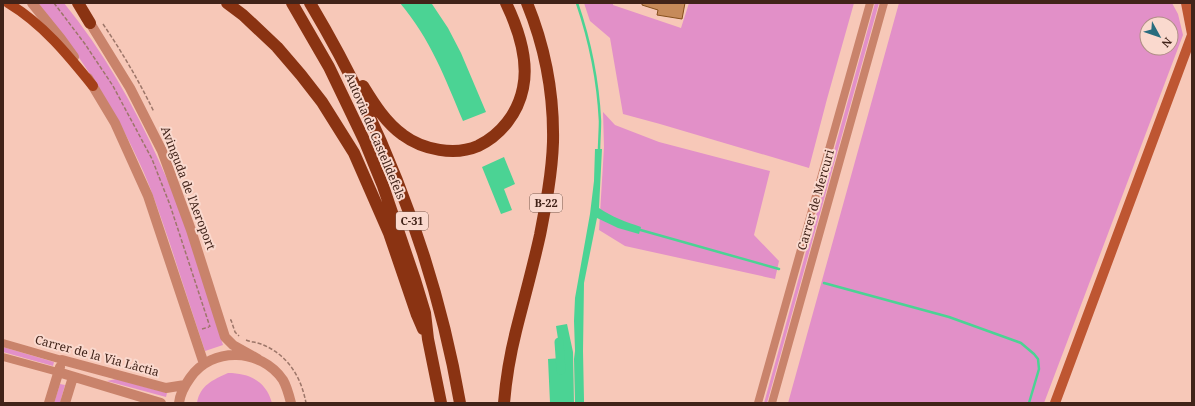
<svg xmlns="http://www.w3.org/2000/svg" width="1195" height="406" font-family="'Noto Serif',serif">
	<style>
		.green { fill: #e290c8; fill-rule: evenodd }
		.water { fill: #4bd394 }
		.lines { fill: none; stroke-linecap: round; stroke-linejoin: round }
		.stream { stroke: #4bd394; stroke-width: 2.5 }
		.canal { stroke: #4bd394; stroke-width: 9 }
		.building { fill: #c68a5a; stroke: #864f1c }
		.path { stroke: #9d7669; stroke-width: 1.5; stroke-dasharray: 4 2; stroke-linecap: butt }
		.minor { stroke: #c9836b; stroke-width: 8 }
		.tertiary { stroke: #c9836b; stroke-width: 10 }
		.secondary { stroke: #be5632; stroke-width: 10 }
		.primary { stroke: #a5401a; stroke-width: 10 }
		.motorway { stroke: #8a3312; stroke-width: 12 }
		.labels { text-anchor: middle; stroke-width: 4; stroke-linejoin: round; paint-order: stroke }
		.shield { fill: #fad9ce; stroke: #785a4f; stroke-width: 1 }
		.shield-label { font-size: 11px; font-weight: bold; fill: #412319 }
		.street-label { font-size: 12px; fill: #412319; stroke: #fad9ce }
	</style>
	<rect width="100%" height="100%" fill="#f7c8b8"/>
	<path class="green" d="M38,3H64C103,51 134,105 159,161C164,173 170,185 175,197C193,246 207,295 223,345L205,351C193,315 181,278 169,241C160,215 151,187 139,162C113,104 77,52 38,3Z
		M584,3H613V5L681,28L689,3H854L827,99L809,168L660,124L623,114L610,38L590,21Z
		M875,3H879L767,403H764Z
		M899,3H1172L1178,14L1183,35L1044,403H788ZM1147,24H1171V48H1147Z
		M603,112L615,125L659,142L770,171L754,235L779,261L775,279L625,246L599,230L604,147Z
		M3,347L54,362L53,366L3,352Z
		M228,373C249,373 266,381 272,403H197C200,385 213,380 228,373Z
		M116,379L167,393L166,397L107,381Z
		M60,384L65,385L60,403H54Z"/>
	<path class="water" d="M400,3H431L432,4L448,28L461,53L486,112L463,121C445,78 431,40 400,3Z
		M595,149H602L599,208C612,217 626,222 641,227L639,234L618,228L597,218L584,283L583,351L584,400V403H575L574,359L575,351L574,321L575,298L590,214L594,181Z
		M504,157L515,184L504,189L512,210L501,214L482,167Z
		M567,324L573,352L574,403H550L548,359L561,358L556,326Z"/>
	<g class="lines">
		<path class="stream" d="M577,3C590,41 598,81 600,121C600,131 599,142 599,152
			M637,229L779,269
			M824,283L949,317L1021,343L1034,354L1038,359L1039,369L1029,403"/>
		<path class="canal" d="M559,342L561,370"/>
	</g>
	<path class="building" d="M642,3H685L682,19L657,15L658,10L642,5Z"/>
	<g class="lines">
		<path class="path" d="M54,3L85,44L113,86L152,159L170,205L210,327
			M103,24C122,52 139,81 154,112
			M230,320H231L235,332L239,336
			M202,329L209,327
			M246,340C251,342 256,342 261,344C287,354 301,376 306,403"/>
		<path class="minor" d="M3,343L62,360
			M3,357L58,372
			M758,403L870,3
			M772,403L884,3"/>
		<path class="tertiary" d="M32,3L61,39L74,57
			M86,18L90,23L130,88L162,151L191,230L225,337L233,345L258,359
			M88,78L115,123L148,196L204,364
			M62,360L166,388L185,385
			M58,372L161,403
			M49,403L60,367
			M65,403L73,377
			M179,403C180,394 185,385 190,378C212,346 261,348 283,380C287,387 289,395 291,403"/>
		<path class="secondary" d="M1186,3L1192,34
			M1055,403L1192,35"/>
		<path class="primary" d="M8,3C43,24 68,55 93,86"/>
		<path class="motorway" d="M78,3L90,23
			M227,3L243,15L277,47L301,75L322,102L354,153L389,233L417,315L423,329
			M292,3L329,67L365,142L383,186L415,280L425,313L428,339L441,403
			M310,3C329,35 347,68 363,102C408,197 442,299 460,403
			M363,86C374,104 386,123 403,135C423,150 455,156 478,146C501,135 518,113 523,88C529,60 518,28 506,3
			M504,403C506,379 510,355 516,331C524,299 533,267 540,235C546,204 552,173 553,142C554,94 545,47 527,3"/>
	</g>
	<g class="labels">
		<g class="shield">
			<rect x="530" y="194" width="32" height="18" rx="3"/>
			<rect x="396" y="212" width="32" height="18" rx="3"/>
		</g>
		<g class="shield-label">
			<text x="546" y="207">B-22</text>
			<text x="412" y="225">C-31</text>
		</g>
		<g class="street-label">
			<text transform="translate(375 136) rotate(67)" y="4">Autovia de Castelldefels</text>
			<text transform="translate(188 188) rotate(69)" y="4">Avinguda de l'Aeroport</text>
			<text transform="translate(816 200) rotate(-74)" y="4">Carrer de Mercuri</text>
			<text transform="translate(97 356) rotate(15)" y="4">Carrer de la Via Làctia</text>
		</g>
	</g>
	<rect width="1195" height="406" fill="none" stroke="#412319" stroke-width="8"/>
	<g transform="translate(1159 36) rotate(130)"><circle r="19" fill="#fad9ce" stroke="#b09086"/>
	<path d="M0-3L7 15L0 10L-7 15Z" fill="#296c7e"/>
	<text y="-6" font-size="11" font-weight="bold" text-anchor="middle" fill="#412319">N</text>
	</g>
</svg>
